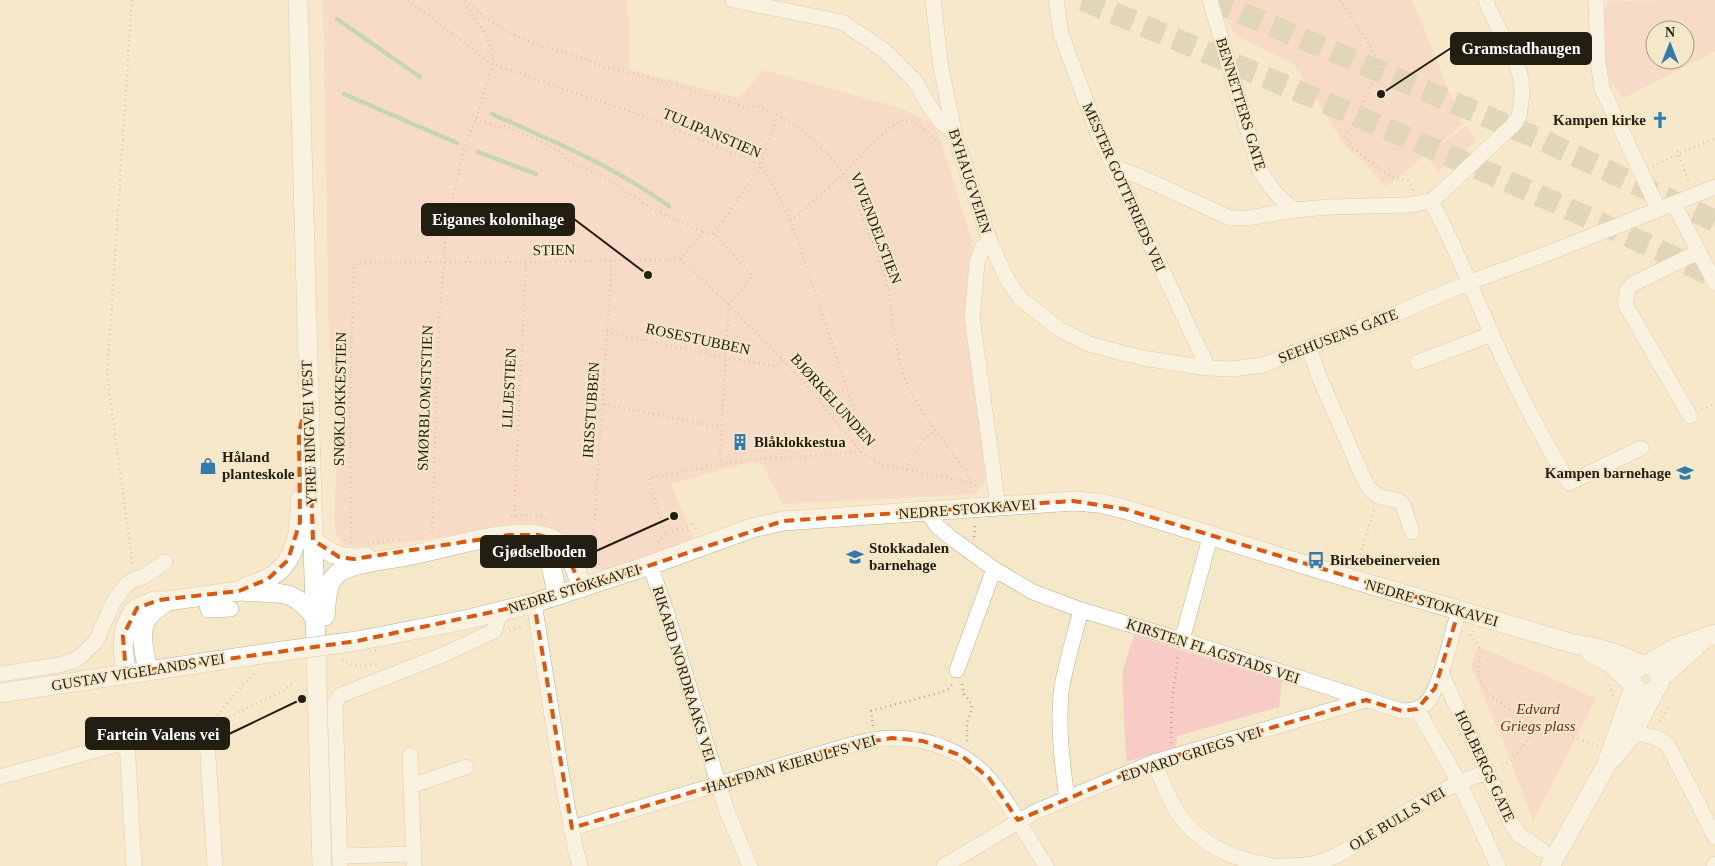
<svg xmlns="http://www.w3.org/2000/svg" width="1715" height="866" font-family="Georgia,serif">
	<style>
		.green { fill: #f8ccc6; fill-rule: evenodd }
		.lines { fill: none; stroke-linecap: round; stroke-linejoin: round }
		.stream { stroke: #8ac096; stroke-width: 4.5 }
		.highway-tunnel { stroke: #cbc0a4; stroke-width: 22; stroke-dasharray: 22 11; stroke-linecap: butt }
		.minor-casing { stroke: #bbaf90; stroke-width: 16 }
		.major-casing { stroke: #bbaf90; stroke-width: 20 }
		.path { stroke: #b2a88f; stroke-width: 2.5; stroke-dasharray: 1 4; stroke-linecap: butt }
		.minor { stroke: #fff; stroke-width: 15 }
		.major { stroke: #fff; stroke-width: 19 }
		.major-bridge-casing { stroke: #bbaf90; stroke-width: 20; stroke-linecap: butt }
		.path-bridge { stroke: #b2a88f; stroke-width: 2.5; stroke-dasharray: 1 4; stroke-linecap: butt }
		.major-bridge { stroke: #fff; stroke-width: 19 }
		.marked { fill: none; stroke: #de560c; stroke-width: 4; stroke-dasharray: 10 6; stroke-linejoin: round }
		.labels { text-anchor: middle; stroke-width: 4; stroke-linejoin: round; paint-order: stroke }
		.street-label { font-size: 15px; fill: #221e12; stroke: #f5e8c8 }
		.poi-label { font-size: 15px; font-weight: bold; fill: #221e12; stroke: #f5e8c8; text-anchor: start }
		.park-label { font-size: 15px; font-style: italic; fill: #772721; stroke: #f5e8c8 }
		.leader { fill: none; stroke: #221e12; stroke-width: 2 }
		.callout-dot { fill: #221e12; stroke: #f5e8c8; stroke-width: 2 }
		.callout { fill: #221e12; stroke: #221e12; stroke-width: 2 }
		.callout-label { font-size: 16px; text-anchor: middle; font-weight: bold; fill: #fff }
	</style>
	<rect width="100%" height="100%" fill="#f5e8c8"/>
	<path class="green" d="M323,0H626L630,32L629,69L739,98L764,70L903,109L933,123L942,144L973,245L965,305L986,479L975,494L783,504L762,464L750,462L671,484L692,535L691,542C671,549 615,574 597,569C572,563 565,527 534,524C506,522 475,531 448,536C418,541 387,544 357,547L345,545L336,535L334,519L338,440L329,338Z
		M1216,0H1412L1463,124L1386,187L1364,162L1346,147L1293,63L1235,35Z
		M1715,0V51L1624,98L1605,75L1602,13L1610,1ZM1655,30H1685V60H1655Z
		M1466,126L1477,140L1438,171L1426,155Z
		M1134,635L1282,681L1279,707L1177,736L1176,747L1126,762L1122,673Z
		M1478,646L1596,698L1533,821L1511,761L1471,666Z"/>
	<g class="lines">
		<path class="stream" d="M337,19L420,77
			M344,94L457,143
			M492,114C553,141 614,166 669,206
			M478,152L536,174"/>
		<path class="highway-tunnel" d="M1083,0C1294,90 1508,177 1715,277
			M1211,0L1542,140L1715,221"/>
		<g class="minor-casing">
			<path id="minor" d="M733,0L842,22L885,51L915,81L931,109L942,123L954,132
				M933,0L941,68L954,132L990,242L1008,281L1021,299L1059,329L1089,344L1122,353L1149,359L1208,368L1232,369L1263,365L1395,314L1470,282L1549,253L1715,187
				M1056,0L1061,34L1097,131L1208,368
				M1210,0L1259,169C1270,187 1278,198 1295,210L1329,207L1408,205L1431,201L1443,191L1515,123L1519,116L1522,95L1521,79L1517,65L1489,9L1486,0
				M1596,0L1598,62L1602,88L1658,209
				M1112,166L1141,177L1230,218H1248L1295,210
				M1431,201C1459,253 1479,308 1504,361C1524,403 1546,444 1569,483L1641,448
				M1674,204L1715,283
				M990,242L982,248L977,263L972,317L998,507
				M1309,348L1320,379L1363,477L1368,487L1378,496L1399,501L1403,505L1412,532
				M1418,362L1492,334
				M1690,416L1625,304L1628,289L1633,284L1690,256L1698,254
				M927,511L937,526L950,537L994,569L1033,592L1081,610L1182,640L1402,711C1410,711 1417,710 1424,705C1440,693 1452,632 1459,610
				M650,565L668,617L726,809L750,866
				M205,595L208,610L231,609
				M534,603L562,778L575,847L580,866
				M1182,640L1208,545
				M957,670L994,569
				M1441,673L1510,821L1519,835L1542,850
				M0,674L59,665L73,661L82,655L96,641L113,603L126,585L135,579L143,577L165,562
				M1417,709L1459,782L1498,866
				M1633,733C1646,735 1660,736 1669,747L1715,837
				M127,742L134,866
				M410,755L414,866
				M1154,762C1160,776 1166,791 1173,805C1194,843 1234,861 1275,866
				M0,777L157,733L206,725L215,866
				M411,786L466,767
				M1067,798C1062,763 1058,729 1061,693C1065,665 1074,638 1081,610
				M572,828L850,745C864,742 877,738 891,738C927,737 967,752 990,780C1012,806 1027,837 1046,866
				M340,856L412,854
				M340,866L335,703L341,695L445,654L494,631L501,612
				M944,866L1035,812L1154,762L1366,700
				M1277,866C1293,866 1311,866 1326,860C1341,855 1354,845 1366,837C1405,814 1443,785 1488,772
				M1714,866L1715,864"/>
		</g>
		<g class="major-casing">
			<path id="major" d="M298,0L322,866
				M529,535C552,549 552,571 557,595
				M313,540C329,554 344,561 366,557
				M244,588C251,584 259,583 266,579C296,566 301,529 300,500
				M325,616C327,600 325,581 341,571C358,562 388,560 407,556C444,549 482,536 520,534C529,534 541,535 550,538C569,546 576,570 582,588
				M357,641L469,619L534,603L650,565L752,528L783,521L1073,501L1099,503L1124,509L1352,579L1574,644C1601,648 1617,653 1642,665
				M1591,653L1610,663L1632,683
				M1648,664L1675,648L1715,634
				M1632 679a14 14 0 1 1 28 0a14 14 0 1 1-28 0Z
				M148,670C145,654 137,630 149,616C154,610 161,606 167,601
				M126,673L123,648L125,627L132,613L137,608L154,601H167L239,591L277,593L289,595L298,600L310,611L315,619
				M1661,678L1700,643
				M0,693L276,652
				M1613,758L1633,733L1655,690
				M1550,866L1606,766L1634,687"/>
		</g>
		<path class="path" d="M132,0L107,376L133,566
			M408,0L492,64L641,115L761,165C775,187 787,211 796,235L861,430L864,447L861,452L782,458L751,459L649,478L665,534L689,527L693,522L697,532
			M466,0L484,16L509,33L532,43L580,57L604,67L641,75L745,107C749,107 756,106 760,107C792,118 833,153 849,182C861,218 878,252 888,289C890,296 890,304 891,311C895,337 898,364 909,388C925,423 954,450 972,483
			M1340,0L1370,46L1379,65L1369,91L1355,120L1344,137L1352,147L1389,176L1408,181L1413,191
			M476,118L496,127L504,126L545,143L562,153L570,163L603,176L651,208L703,232
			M1677,151L1689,182
			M1653,166L1715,138
			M790,220L797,216C812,201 830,187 845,172C856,161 892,120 905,120C916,119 932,136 939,144H943
			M714,234L758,171L777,116
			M680,259L729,305L800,378L861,452L883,465L972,483L980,487
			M680,259L703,232L714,234L752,276L729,305L720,450L722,464
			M607,332L726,358L776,366L782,360
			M819,399L847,389
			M604,404L721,428
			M1702,410L1715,403
			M906,470C913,454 920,439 936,431
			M514,516L526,262
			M511,517C524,514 535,514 547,519
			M432,533L439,323L447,222L465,146L476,118L491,70L493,59L492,50L483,30L465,4L464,0
			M974,537L975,525
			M351,543L350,402L354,264L391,262H545L680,259
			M373,543L403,539
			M659,543L665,534
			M590,558L599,564
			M592,560L612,260
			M1357,564L1374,510
			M510,631L524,626
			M1473,631L1470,635L1481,650C1480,657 1478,666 1479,674C1483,698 1519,716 1540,726L1510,761L1500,766
			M342,659C353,668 364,666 377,664
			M962,684L964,694L972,705V709L967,723V744
			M1609,685L1613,696
			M217,715L242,686L257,671
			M220,721L283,691L295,681
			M1659,721L1670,706
			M873,726L871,711L942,692L948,689L953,684
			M1540,726L1564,733L1597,746
			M1171,743L1172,702L1178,654"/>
		<use href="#minor" class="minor"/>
		<use href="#major" class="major"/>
		<g class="major-bridge-casing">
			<path id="major-bridge" d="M276,652L357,641"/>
		</g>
		<path class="path-bridge" d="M370,651L379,650"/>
		<use href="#major-bridge" class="major-bridge"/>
	</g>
	<path d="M0 0H1715V866H0ZM308,402L313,540L339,557L354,559L509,535H538L550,538L566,553L582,588L783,521L1073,501L1124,509L1459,610L1435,688L1417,709L1402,711L1366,700L1154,762L1018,820L989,778L962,756L923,741L892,738L850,745L572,828L534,603L357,641L126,673L123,636L137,608L159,600L239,591L268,579L288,560L300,522L299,431Z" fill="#f5e8c8" fill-opacity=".55" fill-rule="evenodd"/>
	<path class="marked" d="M308,402L313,540L339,557L354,559L509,535H538L550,538L566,553L582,588L783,521L1073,501L1124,509L1459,610L1435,688L1417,709L1402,711L1366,700L1154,762L1018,820L989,778L962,756L923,741L892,738L850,745L572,828L534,603L357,641L126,673L123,636L137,608L159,600L239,591L268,579L288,560L300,522L299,431Z"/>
	<defs>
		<g id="church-bare" transform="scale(1.35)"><path d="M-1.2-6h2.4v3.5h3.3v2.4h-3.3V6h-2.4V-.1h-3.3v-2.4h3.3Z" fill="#327baf" stroke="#f5e8c8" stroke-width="2.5" paint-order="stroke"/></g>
		<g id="building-bare" transform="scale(1.35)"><path d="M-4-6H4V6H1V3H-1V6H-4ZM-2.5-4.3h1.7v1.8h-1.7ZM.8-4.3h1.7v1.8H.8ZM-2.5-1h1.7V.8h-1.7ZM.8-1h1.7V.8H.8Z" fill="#327baf" stroke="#f5e8c8" stroke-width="2.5" paint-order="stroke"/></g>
		<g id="shop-bare" transform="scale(1.35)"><path d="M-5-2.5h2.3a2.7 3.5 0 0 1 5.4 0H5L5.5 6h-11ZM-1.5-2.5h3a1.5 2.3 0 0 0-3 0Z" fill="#327baf" stroke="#f5e8c8" stroke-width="2.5" paint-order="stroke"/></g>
		<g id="school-bare" transform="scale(1.35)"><path d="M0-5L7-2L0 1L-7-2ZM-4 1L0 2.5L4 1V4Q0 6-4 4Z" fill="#327baf" stroke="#f5e8c8" stroke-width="2.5" paint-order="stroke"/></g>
		<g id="bus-bare" transform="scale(1.35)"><path d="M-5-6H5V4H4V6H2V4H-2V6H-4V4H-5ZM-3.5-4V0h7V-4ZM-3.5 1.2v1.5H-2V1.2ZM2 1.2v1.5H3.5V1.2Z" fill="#327baf" stroke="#f5e8c8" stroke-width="2.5" paint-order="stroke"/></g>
	</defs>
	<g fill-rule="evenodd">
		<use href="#church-bare" x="1660" y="120"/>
		<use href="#building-bare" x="740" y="442"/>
		<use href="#shop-bare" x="208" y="466"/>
		<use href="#school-bare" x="1685" y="473"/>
		<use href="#school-bare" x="855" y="557"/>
		<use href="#bus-bare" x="1316" y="560"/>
	</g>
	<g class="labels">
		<g class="street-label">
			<text transform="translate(1241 104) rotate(73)" y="5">BENNETTERS GATE</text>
			<text transform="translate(712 133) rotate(23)" y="5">TULIPANSTIEN</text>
			<text transform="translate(970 181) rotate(72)" y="5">BYHAUGVEIEN</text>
			<text transform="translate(1124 187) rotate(66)" y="5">MESTER GOTTFRIEDS VEI</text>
			<text transform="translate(876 228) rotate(69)" y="5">VIVENDELSTIEN</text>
			<text transform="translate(554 250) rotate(-1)" y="5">STIEN</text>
			<text transform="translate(1338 336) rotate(-21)" y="5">SEEHUSENS GATE</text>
			<text transform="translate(698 339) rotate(12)" y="5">ROSESTUBBEN</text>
			<text transform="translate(509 388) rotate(-87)" y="5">LILJESTIEN</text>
			<text transform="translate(425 398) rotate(-88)" y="5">SMØRBLOMSTSTIEN</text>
			<text transform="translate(340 399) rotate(-89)" y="5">SNØKLOKKESTIEN</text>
			<text transform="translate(833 400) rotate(48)" y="5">BJØRKELUNDEN</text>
			<text transform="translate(591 410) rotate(-86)" y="5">IRISSTUBBEN</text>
			<text transform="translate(309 433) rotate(-92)" y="5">YTRE RINGVEI VEST</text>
			<text transform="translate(967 509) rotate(-4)" y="5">NEDRE STOKKAVEI</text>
			<text transform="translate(574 589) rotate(-17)" y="5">NEDRE STOKKAVEI</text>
			<text transform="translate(1432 603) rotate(16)" y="5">NEDRE STOKKAVEI</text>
			<text transform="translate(1213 651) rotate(18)" y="5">KIRSTEN FLAGSTADS VEI</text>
			<text transform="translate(138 672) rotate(-9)" y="5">GUSTAV VIGELANDS VEI</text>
			<text transform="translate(684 674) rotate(73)" y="5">RIKARD NORDRAAKS VEI</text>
			<text transform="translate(1191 754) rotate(-18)" y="5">EDVARD GRIEGS VEI</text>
			<text transform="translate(791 764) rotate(-16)" y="5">HALFDAN KJERULFS VEI</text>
			<text transform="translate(1485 766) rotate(65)" y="5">HOLBERGS GATE</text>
			<text transform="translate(1397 819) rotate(-31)" y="5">OLE BULLS VEI</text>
		</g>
		<g class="poi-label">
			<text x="1646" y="125" text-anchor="end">Kampen kirke</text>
			<text x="754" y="447">Blåklokkestua</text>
			<text x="222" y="462">Håland<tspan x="222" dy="17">planteskole</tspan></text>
			<text x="1671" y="478" text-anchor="end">Kampen barnehage</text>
			<text x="869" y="553">Stokkadalen<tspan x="869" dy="17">barnehage</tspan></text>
			<text x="1330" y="565">Birkebeinerveien</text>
		</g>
		<g class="park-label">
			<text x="1538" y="714">Edvard<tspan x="1538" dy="17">Griegs plass</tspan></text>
		</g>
	</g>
	<path class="leader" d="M1381 94L1451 48M648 275L574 219M674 516L596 551M302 699L229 734"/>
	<g class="callout-dot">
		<circle cx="1381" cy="94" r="5"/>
		<circle cx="648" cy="275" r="5"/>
		<circle cx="674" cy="516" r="5"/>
		<circle cx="302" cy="699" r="5"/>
	</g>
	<g class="callout">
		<rect x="1451" y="33" width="140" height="31" rx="5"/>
		<rect x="422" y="204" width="152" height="31" rx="5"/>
		<rect x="481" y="536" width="115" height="31" rx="5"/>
		<rect x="86" y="718" width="143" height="31" rx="5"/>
	</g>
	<g class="callout-label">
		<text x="1521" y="54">Gramstadhaugen</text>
		<text x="498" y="225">Eiganes kolonihage</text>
		<text x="539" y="557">Gjødselboden</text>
		<text x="158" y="740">Fartein Valens vei</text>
	</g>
	<g transform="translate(1670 45)"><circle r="24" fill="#f5e8c8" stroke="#a1977f"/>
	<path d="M0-4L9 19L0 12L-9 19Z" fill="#327baf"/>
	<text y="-8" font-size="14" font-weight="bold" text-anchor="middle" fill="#221e12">N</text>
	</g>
</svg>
